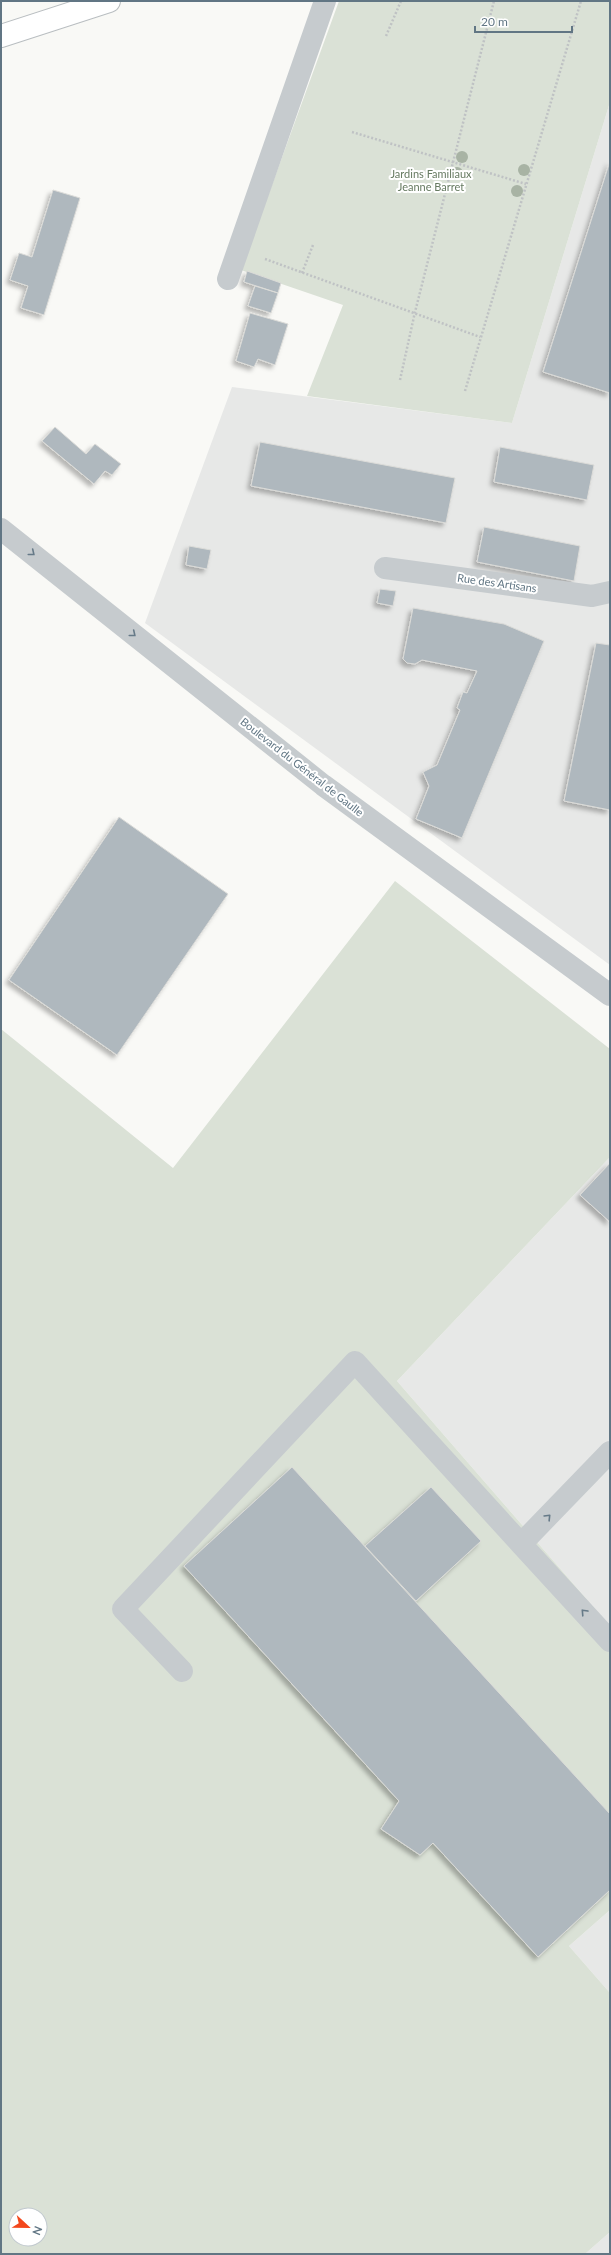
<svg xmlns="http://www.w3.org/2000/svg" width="611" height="2255" font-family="Lato,sans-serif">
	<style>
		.built { fill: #e7e8e7 }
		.green { fill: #dae1d6; fill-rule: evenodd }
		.building { fill: #afb8be; stroke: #dbdbd8; filter: url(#shadow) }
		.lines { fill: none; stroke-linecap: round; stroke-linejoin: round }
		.major-casing { stroke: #b9bec1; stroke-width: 24 }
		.path { stroke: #bfc2c4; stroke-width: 2.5; stroke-dasharray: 2 2; stroke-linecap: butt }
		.minor { stroke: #c6cbce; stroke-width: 22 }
		.major { stroke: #fff; stroke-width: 22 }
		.tree { fill: #a8b3a4 }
		.oneway { stroke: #667a88 }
		.labels { text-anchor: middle; stroke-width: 4; stroke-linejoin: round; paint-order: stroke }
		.park-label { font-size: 11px; fill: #667a61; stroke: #fff }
		.street-label { font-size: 11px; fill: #617684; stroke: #fff }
	</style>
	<defs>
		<filter id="shadow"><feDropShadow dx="-3.5" dy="3.5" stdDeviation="2" flood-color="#0004"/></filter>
	</defs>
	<rect width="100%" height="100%" fill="#f9f9f6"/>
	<path class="built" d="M610,102V965L145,623L232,387L512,423Z
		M610,1157V1626L397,1381Z
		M610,1910V1993L569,1946Z
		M610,2232V2254H585Z"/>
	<path class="green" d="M339,1H610V102L512,423L307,396L343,305L241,270Z
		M395,881L610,1049V1157L397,1381L610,1626V1910L569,1946L610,1993V2232L585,2254H1V1029L173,1168ZM16,2215H40V2239H16Z"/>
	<path class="building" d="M610,161V393L543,372Z
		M53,190L80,198L44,315L21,308L28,286L10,280L19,253L32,257Z
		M247,271L281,283L278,293L244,282Z
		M255,286L278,293L271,313L248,306Z
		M250,313L288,324L275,365L258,359L254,367L236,361Z
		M55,427L86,454L95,444L121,464L112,475L105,471L94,484L42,441Z
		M260,442L455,478L446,523L251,486Z
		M500,447L594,465L587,500L494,482Z
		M484,527L580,546L574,581L477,562Z
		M189,546L211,550L207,569L186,565Z
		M380,589L396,591L393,606L377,603Z
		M413,608L504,624L544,641L462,838L416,819L429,786L423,772L437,765L460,710L457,708L463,692L467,693L477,671L422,660L415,664L407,663L403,659Z
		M596,643L610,645V810L564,801Z
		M119,817L228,894L117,1055L9,980Z
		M610,1163V1222L580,1195Z
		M292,1467L610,1814V1890L538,1957L433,1843L420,1855L381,1829L399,1801L184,1566Z
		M431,1487L481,1541L416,1601L365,1546Z"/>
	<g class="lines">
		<g class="major-casing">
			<path id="major" d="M1,36L109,1"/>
		</g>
		<path class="path" d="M386,36L401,1
			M352,132L526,184
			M265,259L480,337
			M302,273L313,245
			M400,380L415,312L494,1
			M465,391L581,1"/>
		<path class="minor" d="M228,279L325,1
			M1,529L323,785L610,995
			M385,568L592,596L610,592
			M610,1452L521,1544L610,1641
			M182,1671L123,1609L355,1362L521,1544"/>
		<use href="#major" class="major"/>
	</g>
	<g class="tree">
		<circle cx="462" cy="157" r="6"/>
		<circle cx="524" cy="170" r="6"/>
		<circle cx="457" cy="173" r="6"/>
		<circle cx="517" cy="191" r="6"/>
	</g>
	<defs><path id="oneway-chevron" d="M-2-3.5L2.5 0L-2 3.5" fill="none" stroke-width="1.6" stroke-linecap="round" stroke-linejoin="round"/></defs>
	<g class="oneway">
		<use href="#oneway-chevron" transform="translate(32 553) rotate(39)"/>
		<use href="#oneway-chevron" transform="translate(133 634) rotate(39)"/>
		<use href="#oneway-chevron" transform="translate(548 1517) rotate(-46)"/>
		<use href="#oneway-chevron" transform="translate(584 1612) rotate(-133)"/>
	</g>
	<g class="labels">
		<g class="park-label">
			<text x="431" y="178">Jardins Familiaux<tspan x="431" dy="13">Jeanne Barret</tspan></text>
		</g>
		<g class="street-label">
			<text transform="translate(497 583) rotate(8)" y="4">Rue des Artisans</text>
			<text transform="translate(302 767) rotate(38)" y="4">Boulevard du Général de Gaulle</text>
		</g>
	</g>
	<rect width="611" height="2255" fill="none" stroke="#617684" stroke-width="4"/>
	<g transform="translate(28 2227) rotate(112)"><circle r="19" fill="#ffffff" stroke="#c0c8ce"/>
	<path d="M0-3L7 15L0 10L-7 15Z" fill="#f3471c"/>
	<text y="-6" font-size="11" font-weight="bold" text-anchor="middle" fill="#617684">N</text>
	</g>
	<path d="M475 26v6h97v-6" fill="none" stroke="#617684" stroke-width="2"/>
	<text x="481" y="26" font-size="12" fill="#617684" stroke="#ffffff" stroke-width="3" paint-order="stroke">20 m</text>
</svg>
